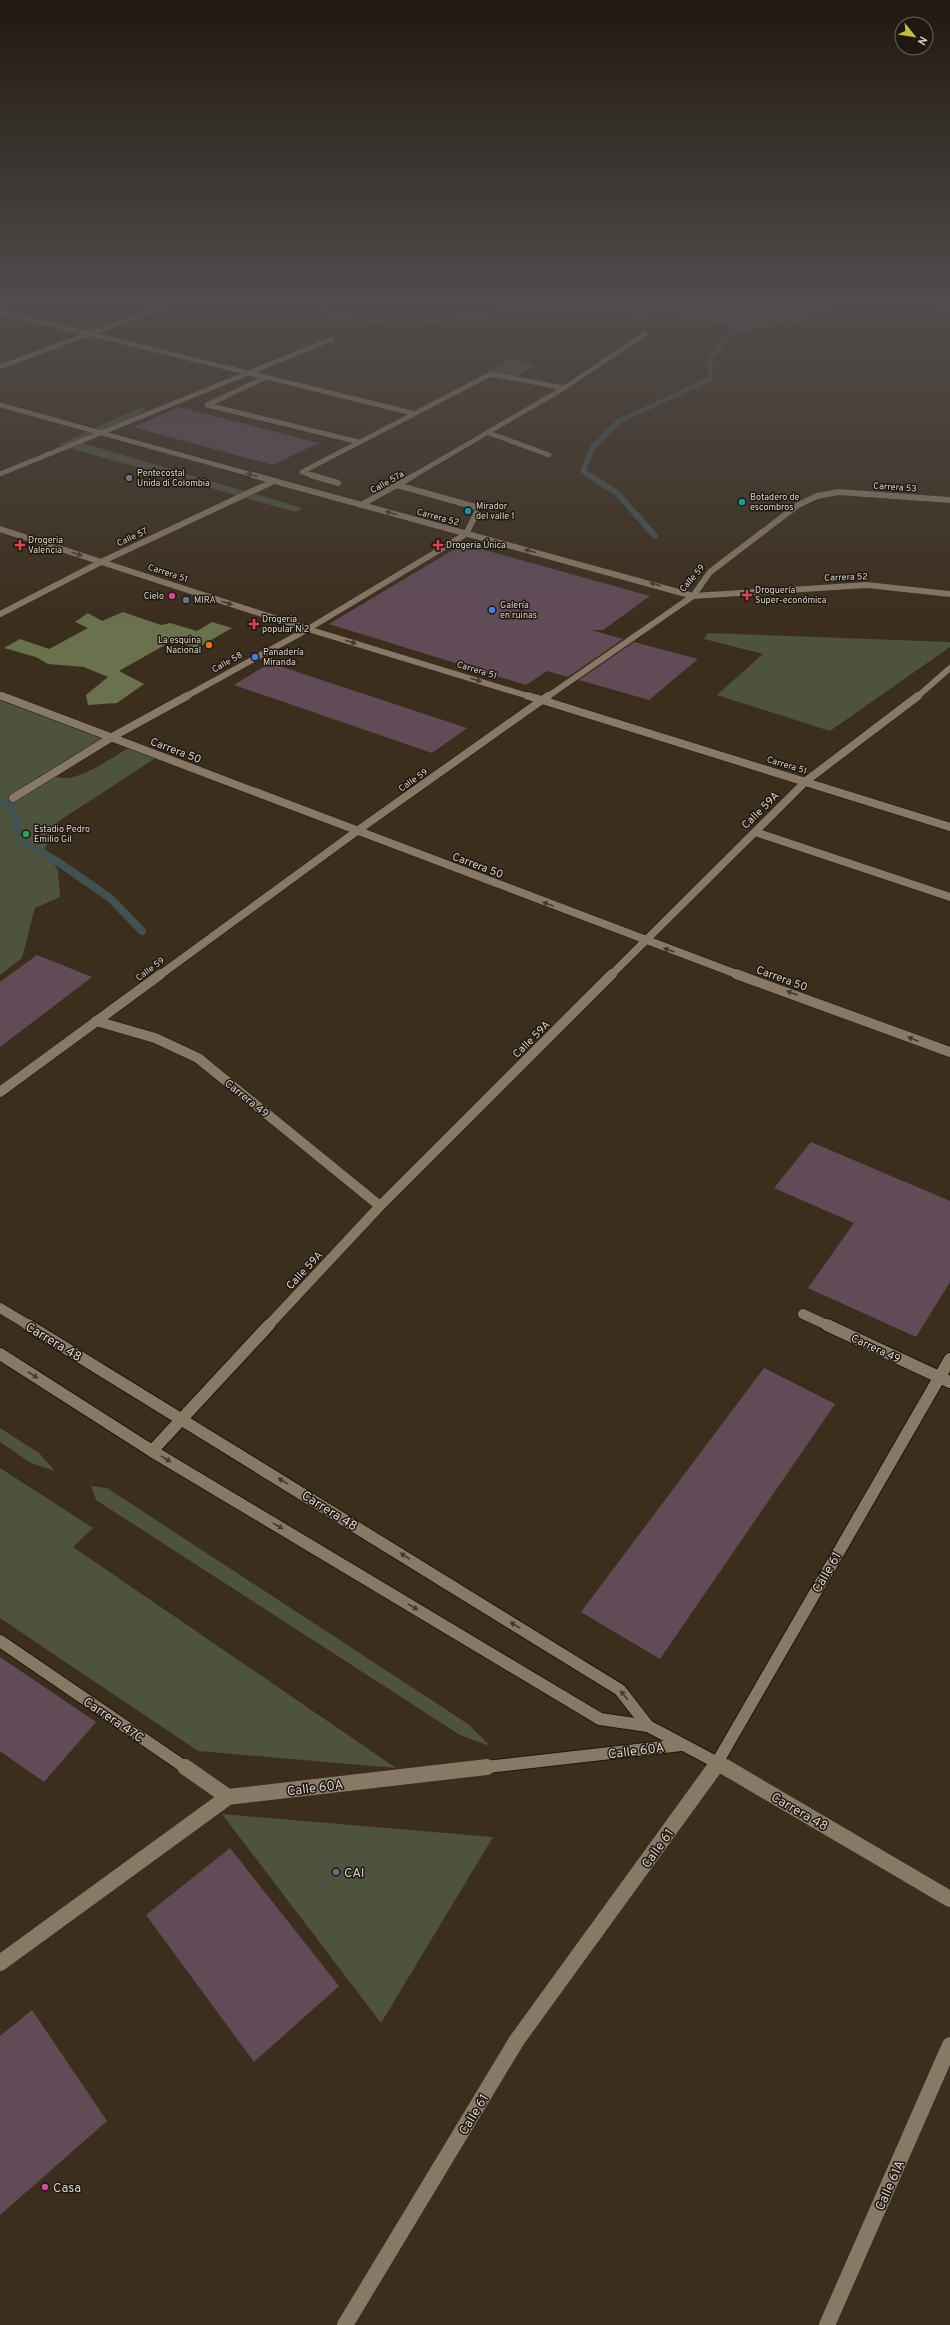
<svg xmlns="http://www.w3.org/2000/svg" width="950" height="2325" font-family="Overpass,sans-serif">
	<style>
		.green { fill: #4e533e }
		.forest { fill: #69714d }
		.lines { fill: none; stroke-linecap: round; stroke-linejoin: round }
		.stream-far2 { stroke: #425250; stroke-width: 5 }
		.stream-far1 { stroke: #425250; stroke-width: 6 }
		.stream { stroke: #425250; stroke-width: 8 }
		.building { fill: #614b57 }
		.service-casing { stroke: #221606; stroke-width: 9 }
		.minor-far5-casing { stroke: #221606; stroke-width: 5.5 }
		.minor-far4-casing { stroke: #221606; stroke-width: 6 }
		.minor-far3-casing { stroke: #221606; stroke-width: 9 }
		.minor-far2-casing { stroke: #221606; stroke-width: 11 }
		.minor-far1-casing { stroke: #221606; stroke-width: 14 }
		.minor-casing { stroke: #221606; stroke-width: 16 }
		.secondary-far2-casing { stroke: #221606; stroke-width: 5.5 }
		.secondary-far1-casing { stroke: #221606; stroke-width: 6 }
		.secondary-casing { stroke: #221606; stroke-width: 9 }
		.service { stroke: #887966; stroke-width: 8 }
		.minor-far5 { stroke: #887966; stroke-width: 5 }
		.minor-far4 { stroke: #887966; stroke-width: 6 }
		.minor-far3 { stroke: #887966; stroke-width: 8 }
		.minor-far2 { stroke: #887966; stroke-width: 10 }
		.minor-far1 { stroke: #887966; stroke-width: 12 }
		.minor { stroke: #887966; stroke-width: 16 }
		.secondary-far2 { stroke: #887966; stroke-width: 5 }
		.secondary-far1 { stroke: #887966; stroke-width: 6 }
		.secondary { stroke: #887966; stroke-width: 8 }
		.oneway { fill: #433a2e }
		.worship-dot { fill: #6b7280; stroke: #1e1810; stroke-width: 1.5 }
		.culture-dot { fill: #0f9aa8; stroke: #1e1810; stroke-width: 1.5 }
		.health-dot { fill: #e0444e; stroke: #1e1810; stroke-width: 1.5 }
		.hotel-dot { fill: #d1479c; stroke: #1e1810; stroke-width: 1.5 }
		.shop-dot { fill: #3f7fe0; stroke: #1e1810; stroke-width: 1.5 }
		.food-dot { fill: #e8710a; stroke: #1e1810; stroke-width: 1.5 }
		.leisure-dot { fill: #2e9e5b; stroke: #1e1810; stroke-width: 1.5 }
		.service-dot { fill: #5c6f8a; stroke: #1e1810; stroke-width: 1.5 }
		.labels { text-anchor: middle; stroke-width: 3; stroke-linejoin: round; paint-order: stroke }
		.far-poi-label { font-size: 9px; fill: #d9d1c6; stroke: #1e1810; text-anchor: start }
		.far-street-label { font-size: 9px; fill: #d9d1c6; stroke: #1e1810 }
		.street-label { font-size: 11px; fill: #d9d1c6; stroke: #1e1810 }
		.near-street-label { font-size: 13px; fill: #d9d1c6; stroke: #1e1810 }
		.near-poi-label { font-size: 13px; fill: #d9d1c6; stroke: #1e1810; text-anchor: start }
	</style>
	<rect width="100%" height="100%" fill="#3c2e1d"/>
	<path class="green" d="M617,300H846L849,302L785,318L736,327L674,315L629,318Z
		M511,359L537,365L513,378L486,372Z
		M145,407L144,412L82,443L302,508L296,512L58,445L132,411Z
		M708,633L950,642V647L830,731L717,695L763,654L704,639Z
		M0,700L112,740L56,776C72,787 114,756 130,747L157,757L59,821L45,848L58,871L60,897L35,908L22,958L0,975Z
		M0,1428L39,1453L55,1471L31,1463L0,1442Z
		M0,1468L93,1528L73,1547L396,1768L198,1751L0,1618Z
		M91,1486L107,1488L468,1724L490,1746L460,1735L96,1500Z
		M222,1814L493,1837L381,2023Z"/>
	<path class="forest" d="M123,612L161,625L170,623L197,631L212,622L232,628L197,648L172,641L119,671L144,684L117,703L88,705L86,695L108,677L84,667L48,664L36,657L4,648L20,639L49,649L88,628L75,622L88,613L102,621Z"/>
	<g class="lines">
		<path class="stream-far2" d="M930,300L950,311
			M319,301L325,314L403,325L551,306L677,307L708,302L800,318
			M797,322L822,302L830,300
			M590,476L583,471L593,447L619,421L710,379V359L733,331L794,319"/>
		<path class="stream-far1" d="M589,475L617,493L655,536"/>
		<path class="stream" d="M0,802L11,805L23,842L61,864L110,898L142,931"/>
	</g>
	<path class="building" d="M179,407L280,433L318,443L273,465L133,427Z
		M463,544L650,596L603,630H591L623,639L568,677L547,671L526,685L329,624Z
		M634,642L698,659L649,700L579,680Z
		M270,663L370,696L467,728L432,753L234,685Z
		M37,955L92,977L0,1047V982Z
		M811,1142L950,1201V1282L916,1337L808,1288L854,1223L774,1188Z
		M764,1368L835,1404L660,1659L581,1612Z
		M0,1657L96,1722L44,1782L0,1751Z
		M230,1848L339,1986L254,2062L146,1915Z
		M32,2010L107,2121L0,2215V2036Z"/>
	<g class="lines">
		<g class="service-casing">
			<path id="service" d="M13,798L112,737"/>
		</g>
		<g class="minor-far5-casing">
			<path id="minor-far5" d="M0,312L412,413
				M0,367L180,300
				M264,378L207,405L359,442
				M489,433L549,455
				M0,474L332,339
				M314,476L302,472L491,374L564,388
				M413,476L564,388L645,334"/>
		</g>
		<g class="minor-far4-casing">
			<path id="minor-far4" d="M311,475L338,483
				M361,505L415,475
				M693,596L710,572L798,505L817,496L838,492L950,500
				M0,614L101,562L274,481
				M0,695L5,697
				M185,697L308,629L466,534L479,508L397,485
				M917,697L950,668"/>
		</g>
		<g class="minor-far3-casing">
			<path id="minor-far3" d="M2,696L739,975
				M112,737L187,696
				M755,832L950,897
				M160,975L357,831L542,700L950,827
				M611,975L806,781L918,696"/>
		</g>
		<g class="minor-far2-casing">
			<path id="minor-far2" d="M736,974L950,1052
				M96,1021L155,1038L198,1058L380,1206
				M0,1092L161,974
				M0,1308L30,1326
				M803,1314L829,1326
				M268,1326L380,1206L612,974"/>
		</g>
		<g class="minor-far1-casing">
			<path id="minor-far1" d="M28,1325L620,1690L648,1726L727,1768
				M827,1325L950,1382
				M0,1354L152,1451L600,1719L648,1726
				M152,1451L269,1325
				M0,1641L186,1768
				M478,1768L681,1745
				M714,1768L950,1359"/>
		</g>
		<g class="minor-casing">
			<path id="minor" d="M185,1767L228,1797
				M725,1767L950,1899
				M0,1963L228,1797L487,1767
				M345,2325L517,2040L715,1767
				M827,2325L950,2045"/>
		</g>
		<g class="secondary-far2-casing">
			<path id="secondary-far2" d="M0,405L257,476"/>
		</g>
		<g class="secondary-far1-casing">
			<path id="secondary-far1" d="M253,475L693,596L867,585L950,594
				M0,529L308,629L531,697
				M547,697L693,596"/>
		</g>
		<g class="secondary-casing">
			<path id="secondary" d="M528,696L542,700L548,696"/>
		</g>
		<use href="#service" class="service"/>
		<use href="#minor-far5" class="minor-far5"/>
		<use href="#minor-far4" class="minor-far4"/>
		<use href="#minor-far3" class="minor-far3"/>
		<use href="#minor-far2" class="minor-far2"/>
		<use href="#minor-far1" class="minor-far1"/>
		<use href="#minor" class="minor"/>
		<use href="#secondary-far2" class="secondary-far2"/>
		<use href="#secondary-far1" class="secondary-far1"/>
		<use href="#secondary" class="secondary"/>
	</g>
	<defs><path id="oneway-solid" d="M-6-.8H1V-3.2L6.5 0L1 3.2V.8H-6Z"/></defs>
	<g class="oneway">
		<use href="#oneway-solid" transform="translate(252 475) rotate(-165)"/>
		<use href="#oneway-solid" transform="translate(391 513) rotate(-165)"/>
		<use href="#oneway-solid" transform="translate(530 551) rotate(-165)"/>
		<use href="#oneway-solid" transform="translate(77 554) rotate(18)"/>
		<use href="#oneway-solid" transform="translate(655 584) rotate(-163)"/>
		<use href="#oneway-solid" transform="translate(227 603) rotate(18)"/>
		<use href="#oneway-solid" transform="translate(351 642) rotate(17)"/>
		<use href="#oneway-solid" transform="translate(476 680) rotate(17)"/>
		<use href="#oneway-solid" transform="translate(548 904) rotate(-159)"/>
		<use href="#oneway-solid" transform="translate(669 950) rotate(-160)"/>
		<use href="#oneway-solid" transform="translate(792 993) rotate(-160)"/>
		<use href="#oneway-solid" transform="translate(913 1039) rotate(-159)"/>
		<use href="#oneway-solid" transform="translate(33 1375) rotate(33)"/>
		<use href="#oneway-solid" transform="translate(166 1459) rotate(31)"/>
		<use href="#oneway-solid" transform="translate(283 1481) rotate(-148)"/>
		<use href="#oneway-solid" transform="translate(278 1526) rotate(31)"/>
		<use href="#oneway-solid" transform="translate(405 1556) rotate(-148)"/>
		<use href="#oneway-solid" transform="translate(413 1607) rotate(31)"/>
		<use href="#oneway-solid" transform="translate(515 1625) rotate(-148)"/>
		<use href="#oneway-solid" transform="translate(624 1695) rotate(-129)"/>
	</g>
	<linearGradient id="sky" x2="0" y2="1"><stop stop-color="#211910"/><stop offset="0.48" stop-color="#504c4c"/><stop offset="1" stop-color="#504c4c" stop-opacity="0"/></linearGradient>
	<rect width="950" height="625" fill="url(#sky)"/>
	<g class="worship-dot">
		<circle cx="129" cy="478" r="4"/>
		<circle cx="186" cy="600" r="4"/>
	</g>
	<g class="culture-dot">
		<circle cx="742" cy="502" r="4"/>
		<circle cx="468" cy="511" r="4"/>
	</g>
	<g class="health-dot">
		<path d="M18 539h4v4h4v4h-4v4h-4v-4h-4v-4h4z"/>
		<path d="M436 539h4v4h4v4h-4v4h-4v-4h-4v-4h4z"/>
		<path d="M745 589h4v4h4v4h-4v4h-4v-4h-4v-4h4z"/>
		<path d="M252 618h4v4h4v4h-4v4h-4v-4h-4v-4h4z"/>
	</g>
	<g class="hotel-dot">
		<circle cx="172" cy="596" r="4"/>
		<circle cx="45" cy="2187" r="4"/>
	</g>
	<g class="shop-dot">
		<circle cx="492" cy="610" r="4"/>
		<circle cx="255" cy="657" r="4"/>
	</g>
	<circle class="food-dot" cx="209" cy="645" r="4"/>
	<circle class="leisure-dot" cx="26" cy="834" r="4"/>
	<circle class="service-dot" cx="336" cy="1872" r="4"/>
	<g class="labels">
		<g class="far-poi-label">
			<text x="137" y="476">Pentecostal<tspan x="137" dy="10">Unida di Colombia</tspan></text>
			<text x="750" y="500">Botadero de<tspan x="750" dy="10">escombros</tspan></text>
			<text x="476" y="509">Mirador<tspan x="476" dy="10">del valle 1</tspan></text>
			<text x="28" y="543">Drogeria<tspan x="28" dy="10">Valencia</tspan></text>
			<text x="446" y="548">Drogeria Única</text>
			<text x="755" y="593">Droguería<tspan x="755" dy="10">Super-económica</tspan></text>
			<text x="164" y="599" text-anchor="end">Cielo</text>
			<text x="194" y="603">MIRA</text>
			<text x="500" y="608">Galería<tspan x="500" dy="10">en ruinas</tspan></text>
			<text x="262" y="622">Drogeria<tspan x="262" dy="10">popular N 2</tspan></text>
			<text x="201" y="643" text-anchor="end">La esquina<tspan x="201" dy="10">Nacional</tspan></text>
			<text x="263" y="655">Panadería<tspan x="263" dy="10">Miranda</tspan></text>
			<text x="34" y="832">Estadio Pedro<tspan x="34" dy="10">Emilio Gil</tspan></text>
		</g>
		<g class="far-street-label">
			<text transform="translate(387 482) rotate(-29)" y="3">Calle 57a</text>
			<text transform="translate(895 487) rotate(4)" y="3">Carrera 53</text>
			<text transform="translate(438 517) rotate(15)" y="3">Carrera 52</text>
			<text transform="translate(132 537) rotate(-25)" y="3">Calle 57</text>
			<text transform="translate(168 573) rotate(18)" y="3">Carrera 51</text>
			<text transform="translate(846 577) rotate(-2)" y="3">Carrera 52</text>
			<text transform="translate(692 578) rotate(-49)" y="3">Calle 59</text>
			<text transform="translate(227 662) rotate(-29)" y="3">Calle 58</text>
			<text transform="translate(477 670) rotate(17)" y="3">Carrera 51</text>
			<text transform="translate(787 765) rotate(17)" y="3">Carrera 51</text>
			<text transform="translate(413 780) rotate(-35)" y="3">Calle 59</text>
			<text transform="translate(150 969) rotate(-36)" y="3">Calle 59</text>
		</g>
		<g class="street-label">
			<text transform="translate(176 750) rotate(21)" y="4">Carrera 50</text>
			<text transform="translate(760 810) rotate(-45)" y="4">Calle 59A</text>
			<text transform="translate(478 865) rotate(21)" y="4">Carrera 50</text>
			<text transform="translate(782 978) rotate(20)" y="4">Carrera 50</text>
			<text transform="translate(531 1039) rotate(-45)" y="4">Calle 59A</text>
			<text transform="translate(247 1098) rotate(39)" y="4">Carrera 49</text>
			<text transform="translate(304 1270) rotate(-47)" y="4">Calle 59A</text>
			<text transform="translate(876 1348) rotate(25)" y="4">Carrera 49</text>
		</g>
		<g class="near-street-label">
			<text transform="translate(54 1341) rotate(31)" y="5">Carrera 48</text>
			<text transform="translate(330 1510) rotate(32)" y="5">Carrera 48</text>
			<text transform="translate(826 1572) rotate(-60)" y="5">Calle 61</text>
			<text transform="translate(114 1719) rotate(34)" y="5">Carrera 47C</text>
			<text transform="translate(636 1750) rotate(-7)" y="5">Calle 60A</text>
			<text transform="translate(315 1787) rotate(-7)" y="5">Calle 60A</text>
			<text transform="translate(800 1811) rotate(30)" y="5">Carrera 48</text>
			<text transform="translate(657 1848) rotate(-54)" y="5">Calle 61</text>
			<text transform="translate(473 2114) rotate(-59)" y="5">Calle 61</text>
			<text transform="translate(889 2185) rotate(-66)" y="5">Calle 61A</text>
		</g>
		<g class="near-poi-label">
			<text x="344" y="1877">CAI</text>
			<text x="53" y="2192">Casa</text>
		</g>
	</g>
	<g transform="translate(914 36) rotate(120)"><circle r="19" fill="#1e1810" stroke="#696259"/>
	<path d="M0-3L7 15L0 10L-7 15Z" fill="#c6bc3c"/>
	<text y="-6" font-size="11" font-weight="bold" text-anchor="middle" fill="#d9d1c6">N</text>
	</g>
</svg>
